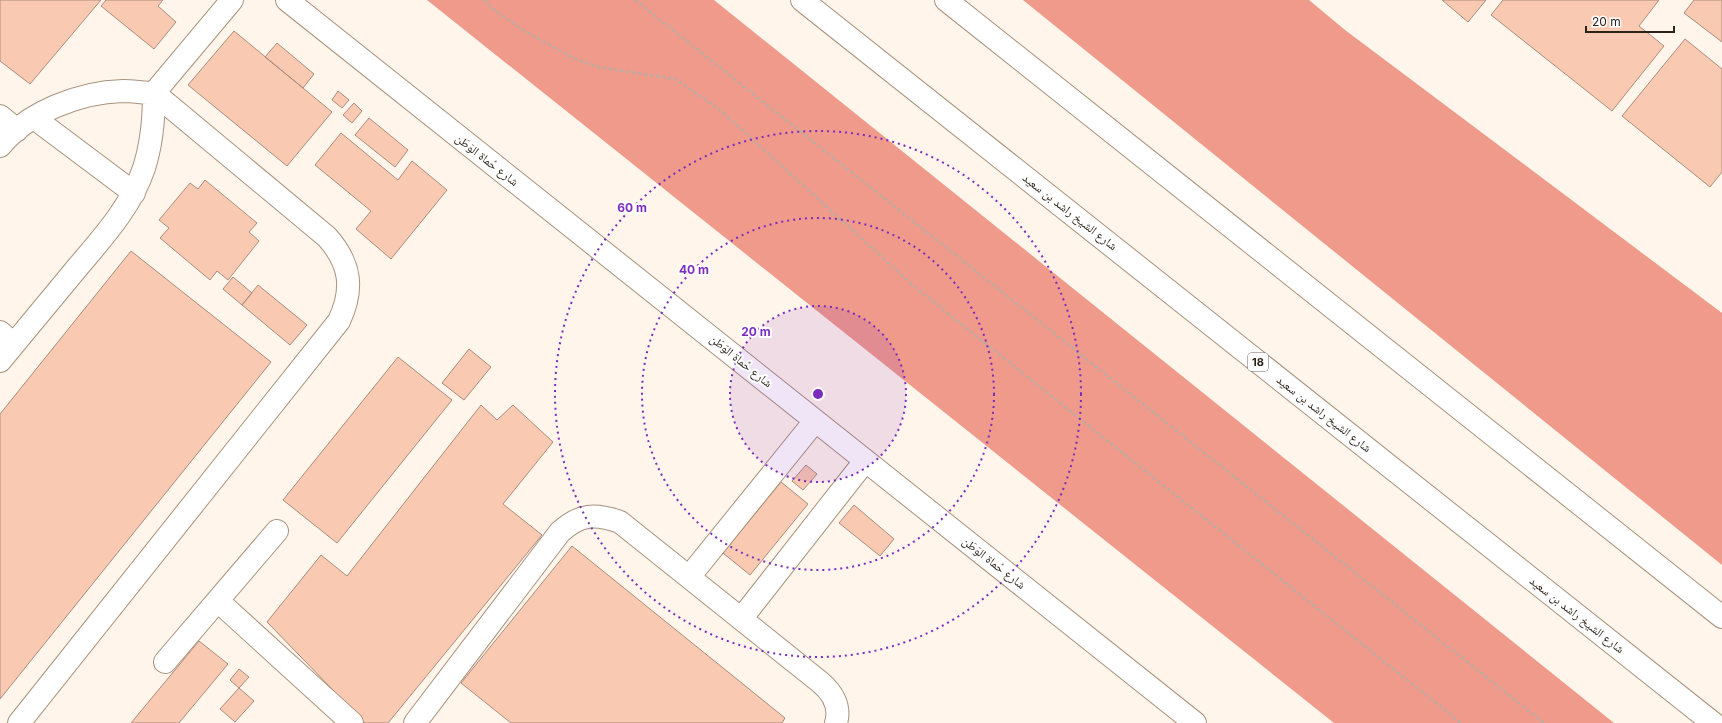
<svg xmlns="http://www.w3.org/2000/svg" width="1722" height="723" font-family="Inter,'Noto Naskh Arabic',sans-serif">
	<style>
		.forest { fill: #ef9a8b }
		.building { fill: #f9cab1; stroke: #a98c7d }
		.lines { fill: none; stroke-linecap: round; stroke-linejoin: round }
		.minor-casing { stroke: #a9927c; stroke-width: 24 }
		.major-casing { stroke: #a9927c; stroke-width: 24 }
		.path { stroke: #b8aea4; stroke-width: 2.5; stroke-dasharray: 3 3; stroke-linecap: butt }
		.minor { stroke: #fff; stroke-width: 22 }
		.major { stroke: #fff; stroke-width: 22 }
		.ring { fill: none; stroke: #7b2cbf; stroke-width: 2; stroke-dasharray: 2 4 }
		.labels { text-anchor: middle; stroke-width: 4; stroke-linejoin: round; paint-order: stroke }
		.shield { fill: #fff; stroke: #6b645e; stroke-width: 1 }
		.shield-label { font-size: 11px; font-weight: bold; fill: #2b2219 }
		.street-label { font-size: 12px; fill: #2b2219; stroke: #fff }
		.centre { fill: #7b2cbf; stroke: #fff; stroke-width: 2 }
		.ring-label { font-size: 12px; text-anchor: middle; font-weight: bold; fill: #7b2cbf; stroke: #fff; stroke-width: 4; stroke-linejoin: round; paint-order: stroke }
	</style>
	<rect width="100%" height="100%" fill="#fff5eb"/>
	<path class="forest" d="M427,0H714L1614,723H1334Z
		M1023,0H1309L1345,30L1722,313V565Z"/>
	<path class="building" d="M0,0H101L30,84L0,61Z
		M106,0H163L158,6L176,22L154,49L101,6Z
		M1442,0H1486L1468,22Z
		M1503,0H1659L1639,26L1664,46L1612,111L1491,15Z
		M1694,0H1722V42L1684,13Z
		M234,31L332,112L287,166L188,85Z
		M1685,39L1722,69V172L1710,187L1622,116Z
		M277,43L314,74L303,88L265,57Z
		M338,91L349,100L342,108L332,100Z
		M354,103L362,111L352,123L343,115Z
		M369,118L408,150L395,167L355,135Z
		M341,133L398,180L412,161L447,190L391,259L356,229L371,211L315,165Z
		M205,180L257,223L249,232L259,241L228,280L217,271L210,280L160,238L169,228L159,220L190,183L198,189Z
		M131,251L271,362L0,699V414Z
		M233,277L252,293L242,305L223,289Z
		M258,285L307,325L290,345L242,305Z
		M469,349L491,367L464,400L442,383Z
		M398,357L452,400L337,543L283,500Z
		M481,405L497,420L513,405L553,442L503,504L542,535L388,723H365L267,622L321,555L347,576Z
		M806,465L817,474L803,490L792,481Z
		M781,482L808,504L750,575L723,553Z
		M854,505L894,539L880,556L839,523Z
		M572,546L785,718L782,723H511L461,683Z
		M199,641L228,664L179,723H131Z
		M239,669L249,677L239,688L230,680Z
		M239,688L254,701L235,722L220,709Z"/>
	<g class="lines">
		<g class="minor-casing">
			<path id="minor" d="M287,0L1195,723
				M0,116L17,130
				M34,118L134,193
				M0,146C28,112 80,92 123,91C133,91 144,93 154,93L327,237C351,264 354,289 339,321L19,723
				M0,332L14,344
				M0,361C26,330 51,299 77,268C103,237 131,207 144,168C152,143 154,119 154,93L232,0
				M689,577L815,421
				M218,601L352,723
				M741,619L865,461
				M165,662L277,531
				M415,723L560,532C580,514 595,513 620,522L820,682C832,692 841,706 836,723"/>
		</g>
		<g class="major-casing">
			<path id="major" d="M802,0L1713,723
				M946,0L1722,617"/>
		</g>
		<path class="path" d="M484,0L493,9L521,29L573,58L598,67L675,79L719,109L916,288L1461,723
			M635,0L1544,723"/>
		<use href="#minor" class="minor"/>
		<use href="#major" class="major"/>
	</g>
	<circle cx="818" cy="394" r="88" fill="#7b2cbf" fill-opacity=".12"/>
	<g class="ring">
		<circle cx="818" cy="394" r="88"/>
		<circle cx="818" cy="394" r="176"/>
		<circle cx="818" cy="394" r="263"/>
	</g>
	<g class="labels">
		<rect class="shield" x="1248" y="353" width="20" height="18" rx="3"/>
		<g class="shield-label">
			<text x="1258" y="366">18</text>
		</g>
		<g class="street-label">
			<text transform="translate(487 160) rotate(38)" y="4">شارع حُماة الوَطَن</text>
			<text transform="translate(1070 212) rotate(38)" y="4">شارع الشيخ راشد بن سعيد</text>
			<text transform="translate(741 361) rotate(39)" y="4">شارع حُماة الوَطَن</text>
			<text transform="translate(1324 414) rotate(38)" y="4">شارع الشيخ راشد بن سعيد</text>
			<text transform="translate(994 563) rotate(38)" y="4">شارع حُماة الوَطَن</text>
			<text transform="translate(1577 615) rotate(38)" y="4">شارع الشيخ راشد بن سعيد</text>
		</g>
	</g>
	<circle cx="818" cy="394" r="6" class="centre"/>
	<g class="ring-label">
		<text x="632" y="212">60 m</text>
		<text x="694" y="274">40 m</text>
		<text x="756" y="336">20 m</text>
	</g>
	<path d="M1586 26v6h88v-6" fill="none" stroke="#2b2219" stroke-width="2"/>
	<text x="1592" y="26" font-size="12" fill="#2b2219" stroke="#ffffff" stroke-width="3" paint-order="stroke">20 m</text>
</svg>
